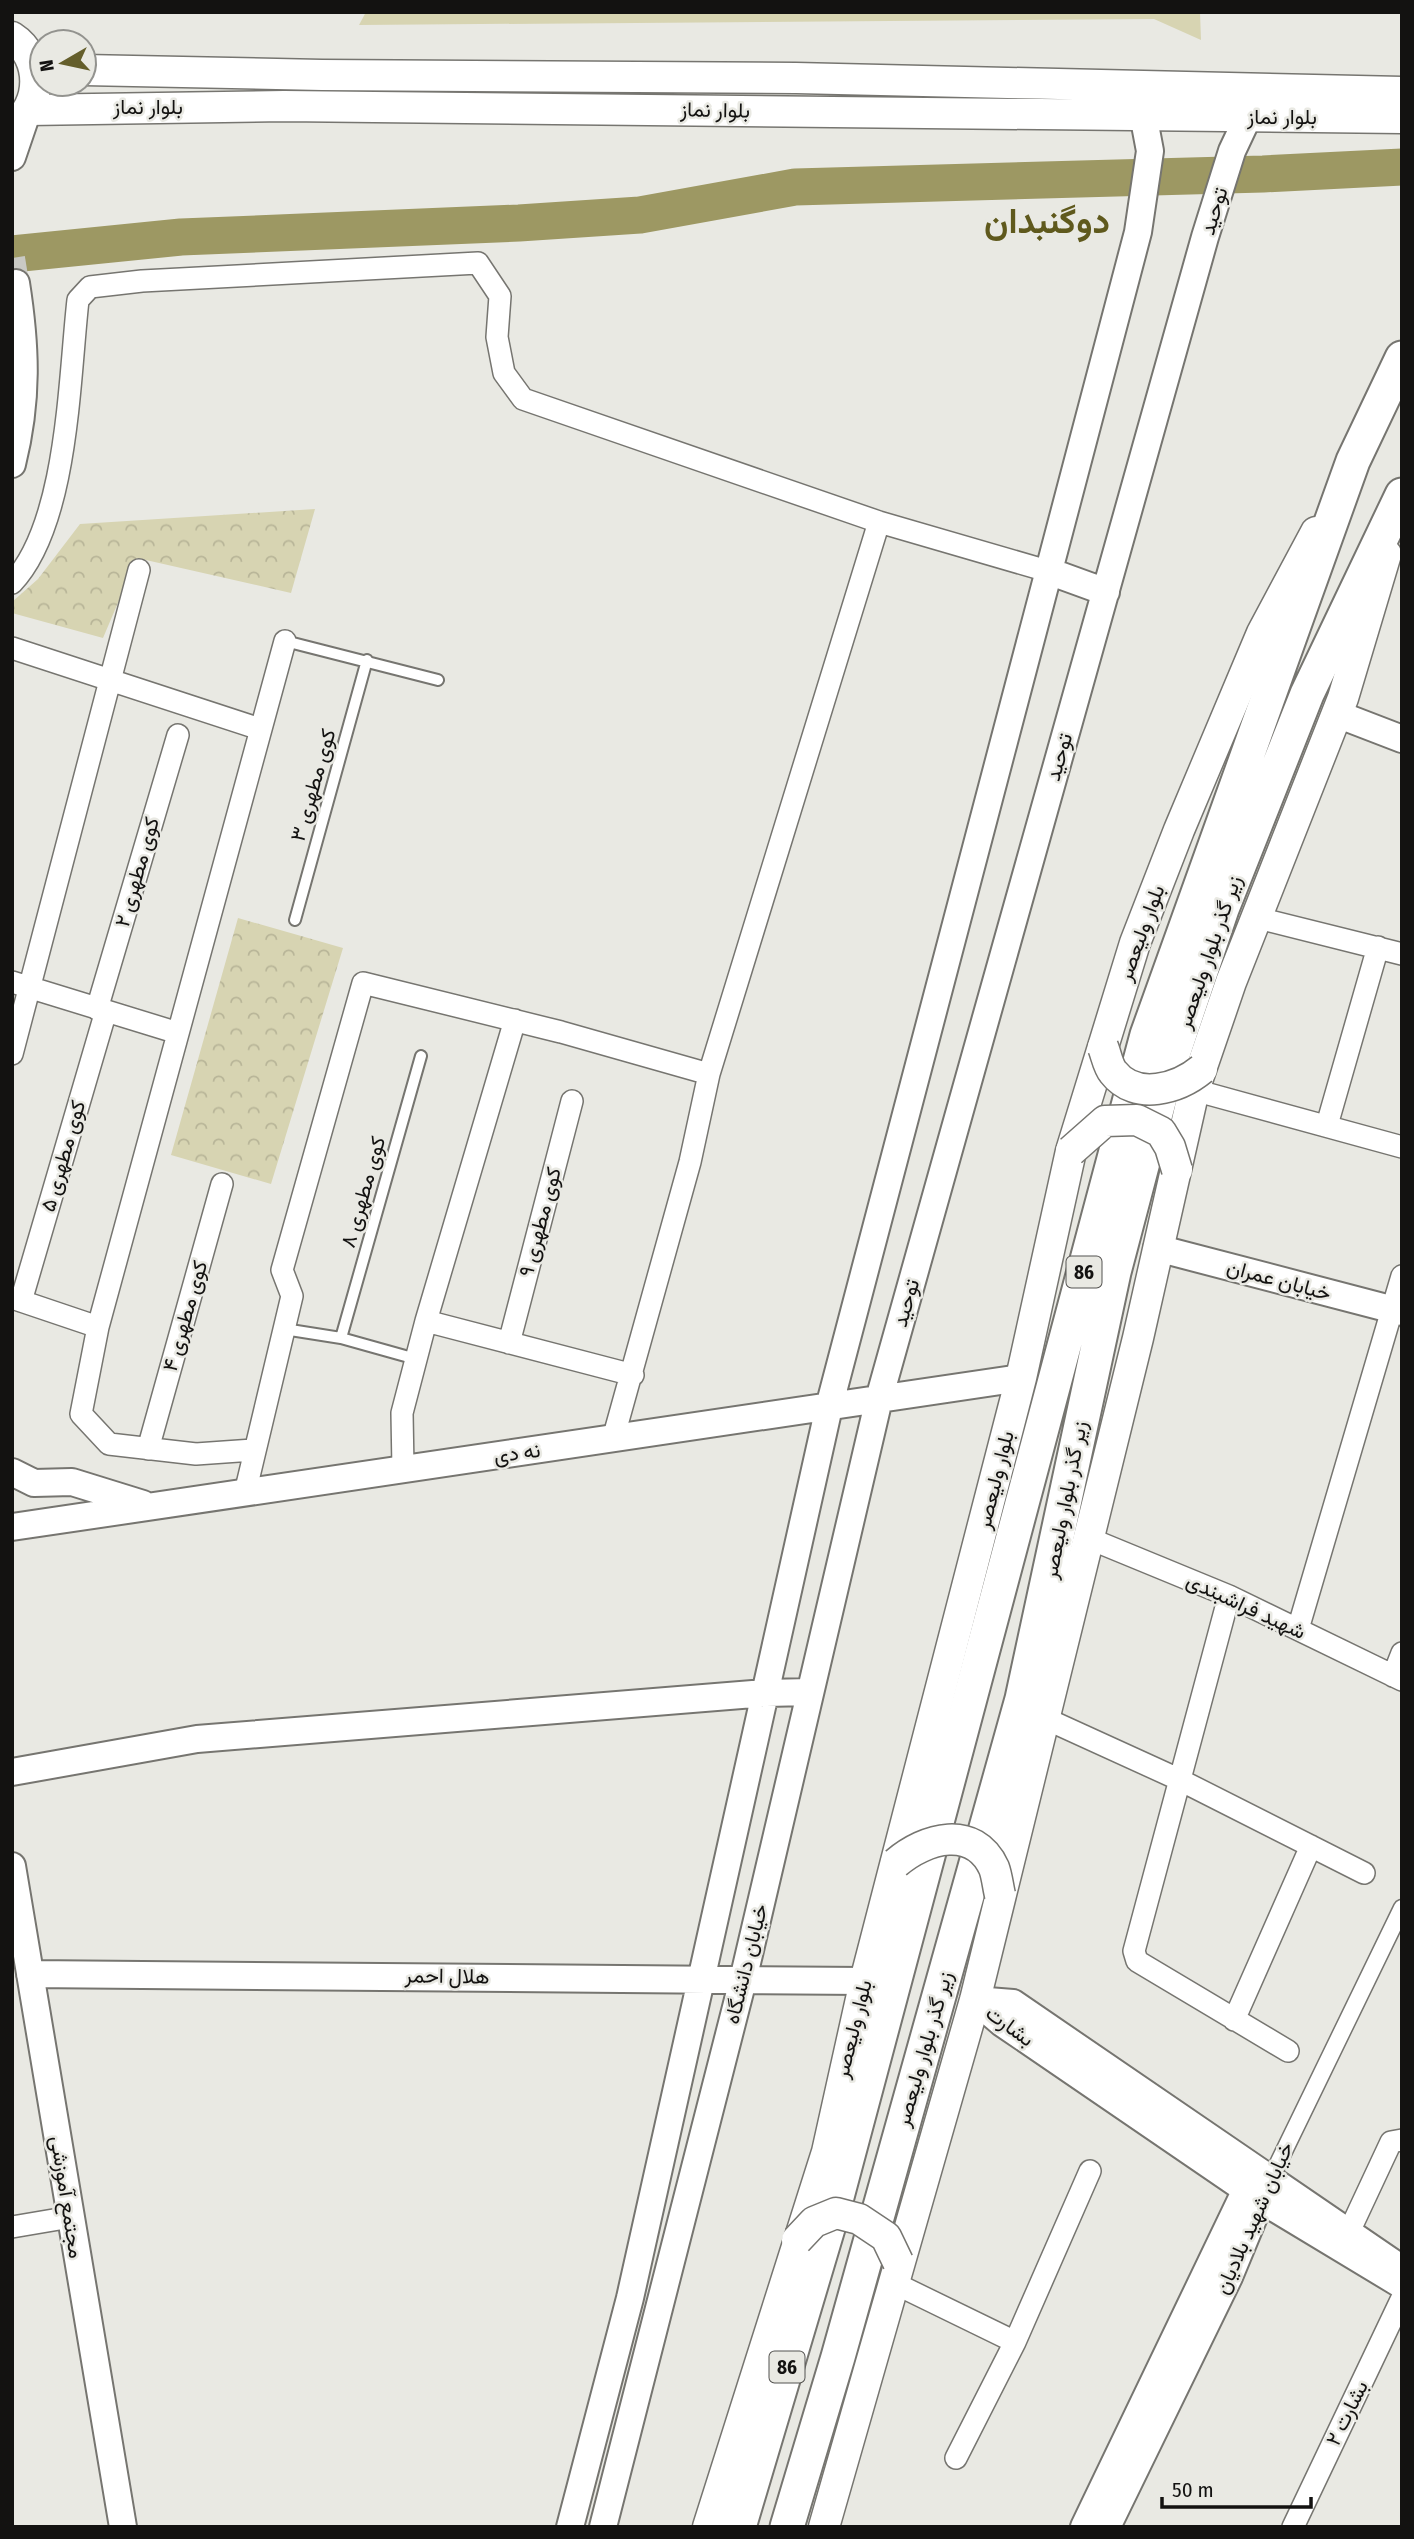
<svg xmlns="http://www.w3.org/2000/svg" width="1414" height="2539" font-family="'Fira Sans Condensed',Vazirmatn,sans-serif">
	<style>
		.grass { fill: #d7d4b2 }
		.park { fill: url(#park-crowns) }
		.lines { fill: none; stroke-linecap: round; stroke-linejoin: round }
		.river { stroke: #9d9863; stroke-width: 37 }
		.tertiary-tunnel { stroke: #c9c9c4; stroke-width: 26; stroke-dasharray: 26 13; stroke-linecap: butt }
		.service-casing { stroke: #767570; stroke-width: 14 }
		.pedestrian-casing { stroke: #767570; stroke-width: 19 }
		.minor-casing { stroke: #767570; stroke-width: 24 }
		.tertiary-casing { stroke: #767570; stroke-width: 30 }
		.secondary-casing { stroke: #767570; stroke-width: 33 }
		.primary-casing { stroke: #767570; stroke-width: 37 }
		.service { stroke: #fff; stroke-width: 10 }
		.pedestrian { stroke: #fff; stroke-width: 16 }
		.minor { stroke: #fff; stroke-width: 21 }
		.tertiary { stroke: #fff; stroke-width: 26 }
		.secondary { stroke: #fff; stroke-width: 30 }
		.primary { stroke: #fff; stroke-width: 33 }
		.secondary-bridge-casing { stroke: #767570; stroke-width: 33; stroke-linecap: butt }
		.secondary-bridge { stroke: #fff; stroke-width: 30 }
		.labels { text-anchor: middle; stroke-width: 5; stroke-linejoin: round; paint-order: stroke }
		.shield { fill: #e9e9e3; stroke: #535250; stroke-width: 2 }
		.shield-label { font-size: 19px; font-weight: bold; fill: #131211 }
		.street-label { font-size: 21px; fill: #131211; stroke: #e9e9e3 }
		.town-label { font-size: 35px; font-weight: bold; fill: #5f591d; stroke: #e9e9e3 }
	</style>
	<defs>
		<pattern id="park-crowns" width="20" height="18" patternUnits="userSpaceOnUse" patternTransform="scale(1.75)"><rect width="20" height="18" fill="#d7d4b2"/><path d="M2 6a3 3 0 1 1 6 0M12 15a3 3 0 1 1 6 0" fill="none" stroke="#b8b598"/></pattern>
	</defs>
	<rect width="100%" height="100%" fill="#e9e9e3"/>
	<path class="grass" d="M366,12H1200L1201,40L1154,19L359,25Z"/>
	<path class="park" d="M315,509L291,593L137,558L103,638L12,613V602L38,579L80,524Z
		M238,918L343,948L271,1184L171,1155Z"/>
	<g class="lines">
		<path class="river" d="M12,254L181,237L519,223L640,215L795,187L1263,174L1402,167"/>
		<path class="tertiary-tunnel" d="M12,258L16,283"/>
		<g class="service-casing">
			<path id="service" d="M285,641L438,680
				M295,920L367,660
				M284,1329L341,1338L416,1359
				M341,1338L421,1056"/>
		</g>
		<g class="pedestrian-casing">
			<path id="pedestrian" d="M1271,2178L1402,1908"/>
		</g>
		<g class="minor-casing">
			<path id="minor" d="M12,583C68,524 69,379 78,300L90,287L142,281L478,263L500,296L497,337L504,373L523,399L879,522L1051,572
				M12,648L260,729
				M1258,918L1402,954
				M12,982L178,1033
				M97,1009L178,735
				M12,1054L139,570
				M1194,1090L1402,1147
				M1327,1125L1378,947
				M12,1298L98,1327
				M21,1301L106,1011
				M426,1321L633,1375
				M509,1343L572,1101
				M613,1439L690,1162L709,1074L879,522
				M148,1449L222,1184
				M253,1450L196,1454L109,1444L81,1414L98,1327L285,641
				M403,1469L402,1413L426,1321L515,1020
				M245,1493L292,1296L282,1270L363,983L561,1032L709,1074
				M1088,1538L1229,1596L1402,1680
				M1229,1596L1134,1951L1137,1961L1288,2051
				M1298,1629L1402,1276
				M1393,1676L1402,1653
				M1042,1717L1178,1779L1364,1873
				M1234,2020L1311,1846
				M12,2227L71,2217
				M1348,2234L1391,2142L1402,2140
				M894,2283L1015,2342
				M956,2458L1015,2342L1090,2171
				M1293,2527L1402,2298"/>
		</g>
		<g class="tertiary-casing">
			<path id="tertiary" d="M12,157L28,110
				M12,464C28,400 26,347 16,283
				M1051,572L1106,592
				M1337,714L1402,739
				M1157,1248L1402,1312
				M12,1472L34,1483L72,1482L143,1504
				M12,1527L1021,1378
				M12,1772L197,1739L766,1693L810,1692
				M12,1866L123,2527
				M30,1974L865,1981
				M1402,2269L1013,2003L975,2000L1002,2023L1261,2200L1402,2285
				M570,2527L630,2298L829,1407L1138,232L1150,151L1143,114
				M603,2527L743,1980L879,1399L1205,237L1232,151L1248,117
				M1084,2527L1254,2173
				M1107,2527L1229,2277L1268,2183"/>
		</g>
		<g class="secondary-casing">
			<path id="secondary" d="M12,37C43,57 43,106 12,126
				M84,70L322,75L796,78L1402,92
				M28,110L284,106L1402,118
				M708,2527L827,2152L865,1981L1021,1378L1071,1151L1135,943L1179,830L1262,633L1316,532
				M824,2527L975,2000L1138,1338L1194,1090L1231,982L1343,698L1386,554"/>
		</g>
		<g class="primary-casing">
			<path id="primary" d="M739,2527L834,2208L1147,1035L1353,461L1402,358
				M787,2527L838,2357L1022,1699L1114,1272L1166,1075L1222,909L1307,694L1402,495"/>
		</g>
		<use href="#service" class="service"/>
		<use href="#pedestrian" class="pedestrian"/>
		<use href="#minor" class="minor"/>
		<use href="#tertiary" class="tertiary"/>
		<use href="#secondary" class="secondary"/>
		<use href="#primary" class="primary"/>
		<g class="secondary-bridge-casing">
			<path id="secondary-bridge" d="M1103,1047C1106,1054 1108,1066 1113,1072C1136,1102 1179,1088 1202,1069
				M1071,1151L1105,1121L1137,1120L1161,1132L1170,1147L1177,1170
				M896,1863C925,1838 974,1824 994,1868C997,1876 998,1887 1000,1895
				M797,2240L814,2222L836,2213L859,2219L886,2237L898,2262"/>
		</g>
		<use href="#secondary-bridge" class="secondary-bridge"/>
	</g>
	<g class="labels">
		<g class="shield">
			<rect x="1066.5" y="1256.5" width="35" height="31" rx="5"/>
			<rect x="769.5" y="2351.5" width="35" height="31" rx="5"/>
		</g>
		<g class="shield-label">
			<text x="1084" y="1279">86</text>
			<text x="787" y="2374">86</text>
		</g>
		<g class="street-label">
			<text x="148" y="114">بلوار نماز</text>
			<text transform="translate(715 110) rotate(1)" y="7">بلوار نماز</text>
			<text x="1282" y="124">بلوار نماز</text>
			<text transform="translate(1214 211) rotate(-73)" y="7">توحید</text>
			<text transform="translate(1059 757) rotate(-74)" y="7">توحید</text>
			<text transform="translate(313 785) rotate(-74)" y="7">کوی مطهری ۳</text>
			<text transform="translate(137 872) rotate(-74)" y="7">کوی مطهری ۲</text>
			<text transform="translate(1141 933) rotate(-70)" y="7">بلوار ولیعصر</text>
			<text transform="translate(1209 952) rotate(-71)" y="7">زیر گذر بلوار ولیعصر</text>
			<text transform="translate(63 1156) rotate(-74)" y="7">کوی مطهری ۵</text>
			<text transform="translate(363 1192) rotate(-74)" y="7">کوی مطهری ۸</text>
			<text transform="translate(540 1222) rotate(-75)" y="7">کوی مطهری ۹</text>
			<text transform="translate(1279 1280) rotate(15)" y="7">خیابان عمران</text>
			<text transform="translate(906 1303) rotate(-74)" y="7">توحید</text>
			<text transform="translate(185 1316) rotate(-74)" y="7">کوی مطهری ۴</text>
			<text transform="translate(517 1453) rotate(-8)" y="7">نه دی</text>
			<text transform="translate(995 1480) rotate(-76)" y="7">بلوار ولیعصر</text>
			<text transform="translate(1065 1500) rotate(-79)" y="7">زیر گذر بلوار ولیعصر</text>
			<text transform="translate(1246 1606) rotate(25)" y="7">شهید فراشبندی</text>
			<text transform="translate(746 1964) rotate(-76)" y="7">خیابان دانشگاه</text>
			<text transform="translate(447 1976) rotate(1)" y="7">هلال احمر</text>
			<text transform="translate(1010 2026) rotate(36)" y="7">بشارت</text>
			<text transform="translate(853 2029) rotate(-76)" y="7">بلوار ولیعصر</text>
			<text transform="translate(924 2049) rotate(-74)" y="7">زیر گذر بلوار ولیعصر</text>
			<text transform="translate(67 2197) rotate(81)" y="7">مجتمع آموزشی</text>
			<text transform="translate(1254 2218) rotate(-66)" y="7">خیابان شهید بلادیان</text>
			<text transform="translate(1347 2413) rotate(-64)" y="7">بشارت ۲</text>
		</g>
		<g class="town-label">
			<text x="1047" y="233">دوگنبدان</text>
		</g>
	</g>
	<rect width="1414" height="2539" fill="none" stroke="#131211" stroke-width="28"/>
	<g transform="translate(63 63) rotate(261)"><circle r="33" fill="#e9e9e3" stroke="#93938f" stroke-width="2"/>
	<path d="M0-5L12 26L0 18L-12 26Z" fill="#645e2b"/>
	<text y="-10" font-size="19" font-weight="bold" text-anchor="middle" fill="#131211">N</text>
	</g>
	<path d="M1162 2497v10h149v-10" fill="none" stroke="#131211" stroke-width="3.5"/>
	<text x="1172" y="2497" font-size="21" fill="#131211" stroke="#e9e9e3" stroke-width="5" paint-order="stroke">50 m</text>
</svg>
